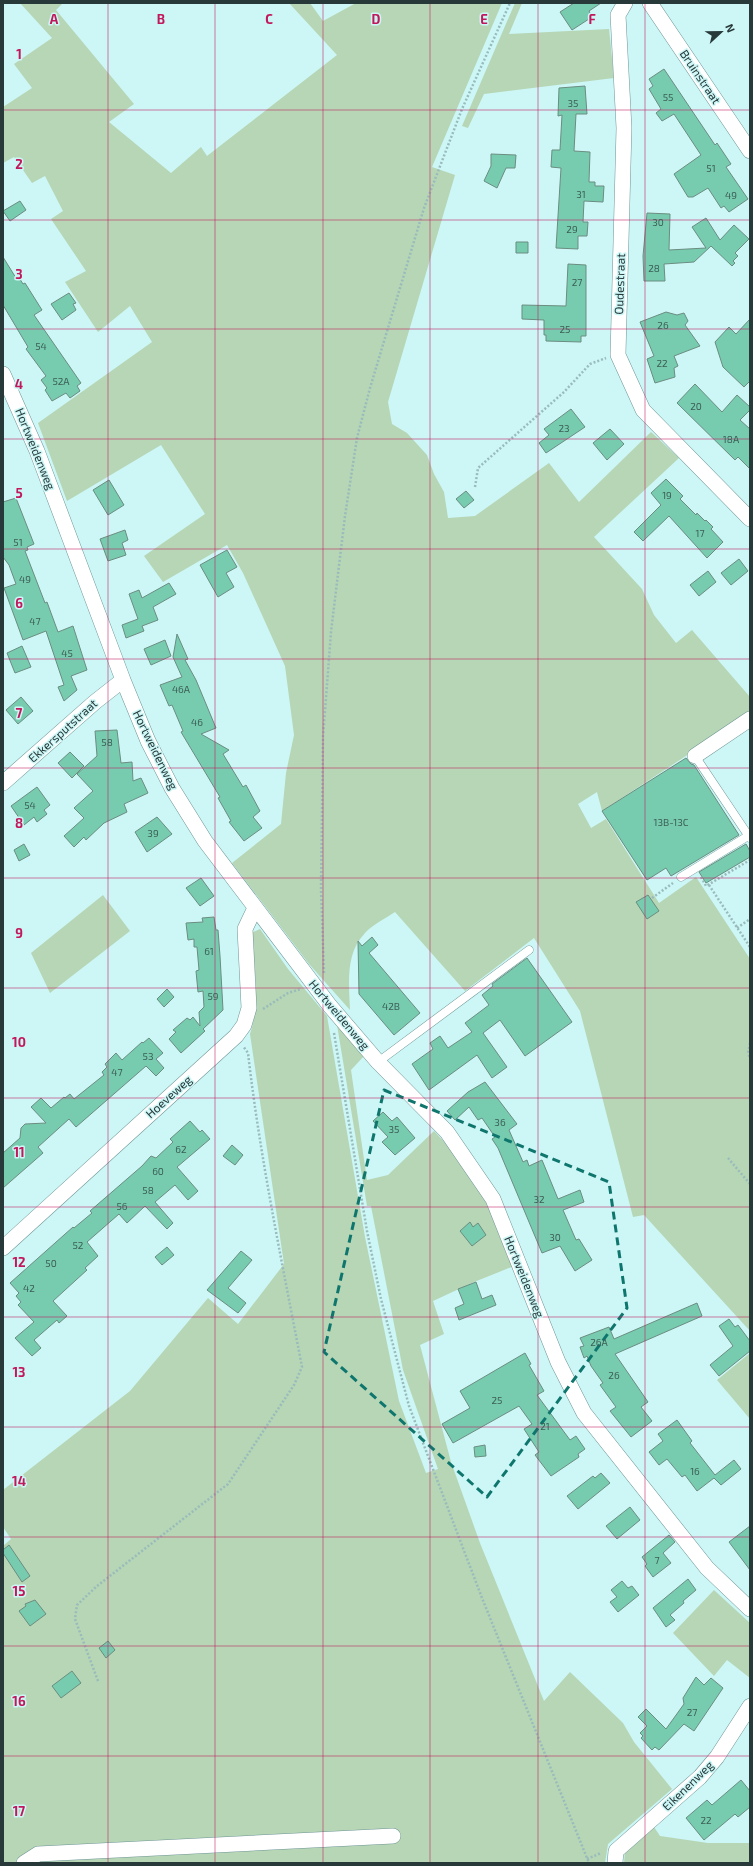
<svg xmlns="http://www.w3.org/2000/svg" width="753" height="1866" font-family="'Exo 2',sans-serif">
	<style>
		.green { fill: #b6d6b5 }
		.building { fill: #77ccaf; stroke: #6b8d80 }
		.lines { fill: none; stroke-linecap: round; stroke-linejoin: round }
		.service-casing { stroke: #6e9595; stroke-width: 9 }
		.minor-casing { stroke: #6e9595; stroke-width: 16 }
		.path { stroke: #9abbbb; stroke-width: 2.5; stroke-dasharray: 2 2; stroke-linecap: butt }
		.service { stroke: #fff; stroke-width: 8 }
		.minor { stroke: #fff; stroke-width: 15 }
		.marked { fill: none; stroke: #0f766e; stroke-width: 3; stroke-dasharray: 8 5; stroke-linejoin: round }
		.grid { fill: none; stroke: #c2185b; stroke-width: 1; stroke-opacity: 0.55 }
		.labels { text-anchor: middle; stroke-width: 3; stroke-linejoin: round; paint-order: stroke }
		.number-label { font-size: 10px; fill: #3c5e56 }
		.street-label { font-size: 12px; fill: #283939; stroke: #cdf6f6 }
		.grid-label { font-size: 13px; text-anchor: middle; font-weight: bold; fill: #c2185b; stroke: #cdf6f6; stroke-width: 3; stroke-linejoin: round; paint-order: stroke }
	</style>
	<rect width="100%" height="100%" fill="#cdf6f6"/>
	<path class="green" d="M20,3H63L56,10L134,104L109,122L171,173L201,147L207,156L337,55L289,3H310L323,21L356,3H502L432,167L455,175L388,402L392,424L407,433L427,455L434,474L444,492L448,518L475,516L549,463L579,502L651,432L679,458L594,537L642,589L654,615L676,643L692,630L750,697V714L602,811L597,792L578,804L591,828L606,819L659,903L696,877L750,959V1331L644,1215L633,1217L580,1011L534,938L465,991L395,912C386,918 372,925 365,933C345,954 349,983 350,1010L309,964L232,863L281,824L286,773L294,735L285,666L243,573L227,545L163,582L144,556L205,514L161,445L67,501L38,423L152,342L130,306L98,332L65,282L86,271L51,219L63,211L45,176L32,183L14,157L3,163V107L32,88L14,64L52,38Z
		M515,3H522L509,34L609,29L614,78L484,94L468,128L462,126Z
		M103,895L130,931L50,993L31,953Z
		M260,929L288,969L327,1016L365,1237L399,1401L426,1473L438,1469L403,1370L371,1206H367L337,1025L365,1055L351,1070L367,1180L388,1175L434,1131C447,1145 462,1159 472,1176C488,1205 503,1236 514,1266L474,1282L433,1301L444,1334L420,1345L451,1462L480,1543L544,1701L570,1672L623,1723L634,1742L672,1789L608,1844L605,1863H3V1546L11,1539L3,1527V1490L130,1391L208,1298L238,1324L284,1264L250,1034C261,1002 254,966 251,933Z
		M750,1353V1419L717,1380Z
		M714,1590L750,1623V1678L727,1660L714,1676L673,1633Z
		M654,1827L660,1836L708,1843H750V1863H624L625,1851Z"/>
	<path class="building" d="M574,3H601L589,11L592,17L572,30L560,12Z
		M664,69L715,145L717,143L731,164L726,167L748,199L729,212L724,206L721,208L708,188L693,197H688L674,174L701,155L674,114L662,121L656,113L661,109L649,89L653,86L649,79Z
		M585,86L587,114H576L574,151L590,152L589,182H595V186H604L603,202L584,201L583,222H588L587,236H578V249L556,248L561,168L551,167L552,150H560L562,115L558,116L559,88Z
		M491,154L516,155L515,168H506L497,188L484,181L491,166Z
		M20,201L26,210L10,221L3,211Z
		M647,213L670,214L669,250L706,248L692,227L706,218L720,240L734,225L749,239L735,253L738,256L733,261L735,263L732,266L711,246L694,262L664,264L665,281H644L643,256Z
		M516,242H528V253H516Z
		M3,257L16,278L18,276L23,284L25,283L42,310L34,315L81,383L77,386L80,391L70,398L66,393L52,401L45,390L47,388L41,380L46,376L26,349L28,347L3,305Z
		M568,264L586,265V336H581V342L546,341V335H544V320L522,319V305L566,306Z
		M69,293L76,303L73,304L76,310L62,320L51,304Z
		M666,312L677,315L684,313L688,321L685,325L700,346L674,356L678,366L674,368L675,377L655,383L647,359L654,356L640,322Z
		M750,319V381L744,387L723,367L715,342L729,327L736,334Z
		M695,384L722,412L737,395L750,407V410L740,420L750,429V469L738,457L735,460L677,403Z
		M571,409L585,427L546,453L539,443L549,435L544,429Z
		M610,429L624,444L607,460L593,443Z
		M666,479L683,496L680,499L696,515L697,513L705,521L706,520L713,527L711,529L723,542L707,558L669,516L643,541L634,532L661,505L651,493Z
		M109,480L124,505L108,515L93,490Z
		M466,491L474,500L464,508L456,499Z
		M16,498L34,544L27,547L28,550L25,551L45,603L47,602L58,632L73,626L87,670L71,676L77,690L64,701L58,687L64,685L46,631L23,640L4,588L16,584L9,565L3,557V502Z
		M125,530L128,540L122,543L126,555L108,561L100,539Z
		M227,550L237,567L226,573L234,587L218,597L200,565Z
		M739,559L748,571L731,585L721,573Z
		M708,571L716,582L699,596L690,585Z
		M169,583L176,594L153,607L158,620L142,626L144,631L126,638L122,625L138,619L129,594L139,590L142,598Z
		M177,634L188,659L185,660L196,680L216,728L201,734L229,750L223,754L243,787L246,785L260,811L253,817L262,828L244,841L229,822L231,821L218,798L220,797L181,732L183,731L172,705L169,706L160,685L182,677L173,657Z
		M165,640L171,656L151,665L144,649Z
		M22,646L31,667L15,673L7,653Z
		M21,697L33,711L18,724L6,710Z
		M117,730L121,763L132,762L133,781L141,778L148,793L124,804L127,812L104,823L86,840L84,837L74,847L64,836L84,818L74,808L93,791L77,774L97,756L95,731Z
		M70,752L84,766L72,778L58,763Z
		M686,758L691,764L694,765L739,835L671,876L666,868L647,880L602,811Z
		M37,787L50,805L44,810L47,814L37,822L34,817L24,825L11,806Z
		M157,817L172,834L147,852L135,832Z
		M24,844L30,855L19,861L14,850Z
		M746,844L750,851V857L706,883L699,872Z
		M201,878L214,896L200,906L186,888Z
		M648,895L659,911L647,919L636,902Z
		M214,917L216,930H218L220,956L223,1010L203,1029L205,1031L181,1053L169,1039L176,1032L173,1030L187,1018L190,1020L193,1017L200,1026L199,1012L204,1007L203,991L198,992L196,971L199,970L197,947H194V939L188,940L186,923L203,922L202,918Z
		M372,937L378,945L369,953L420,1013L394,1035L359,994L358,941L362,946Z
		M527,958L572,1022L525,1056L500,1020L483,1033L507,1067L492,1078L477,1055L429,1090L412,1064L433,1049L430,1043L440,1036L448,1048L472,1032L465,1023L489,1005L482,995L493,986L492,984Z
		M167,989L174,997L164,1007L157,999Z
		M149,1038L163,1053L156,1059L164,1068L156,1076L146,1066L76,1127L69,1119L38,1147L43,1153L3,1188V1153L20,1138L21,1128L25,1124L46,1123L31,1107L41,1098L51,1108L64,1097L65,1098L70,1094L74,1099L104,1075L102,1072L107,1067L105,1064L116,1053L122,1060L142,1042L143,1043Z
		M485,1082L517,1124L509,1130L523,1162L527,1160L529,1166L542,1160L558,1199L580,1190L584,1202L563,1210L576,1240L579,1239L592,1260L575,1271L560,1246L542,1253L498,1148L492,1139L495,1137L482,1118L478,1120L469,1107L455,1120L447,1111L468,1092Z
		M383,1112L392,1121L397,1117L415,1138L395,1155L382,1142L388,1137L373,1121Z
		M190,1121L200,1132L202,1130L210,1139L177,1167L198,1191L188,1200L175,1185L155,1202L173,1223L167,1229L145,1206L127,1223L119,1214L87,1242L98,1256L85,1268L87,1270L53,1301L67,1316L59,1323L57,1320L34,1340L41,1348L32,1356L15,1338L34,1322L18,1305L21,1302L16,1296L19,1293L10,1283L73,1227L74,1228L92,1213L90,1211L142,1166L151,1156L156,1158L173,1142L170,1139Z
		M232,1145L243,1155L235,1165L223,1156Z
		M470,1222L473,1227L478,1223L486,1235L472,1246L460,1231Z
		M167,1247L174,1255L162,1265L155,1257Z
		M241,1251L252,1260L228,1288L246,1303L238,1313L207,1290Z
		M476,1282L482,1299L492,1295L496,1305L459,1320L455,1308L464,1304L458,1289Z
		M697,1303L702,1316L615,1354L648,1402L641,1407L652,1421L631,1437L610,1411L616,1407L600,1385L603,1383L591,1366L587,1356L584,1358L580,1347L584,1346L580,1338L609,1327L614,1339Z
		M729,1319L735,1327L738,1325L750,1341V1351L719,1376L710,1365L733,1346L719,1326Z
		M525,1353L531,1364L529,1365L544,1391L537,1395L570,1440L576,1436L585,1449L578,1454L579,1457L551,1476L535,1455L539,1452L524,1429L532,1424L519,1406L453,1443L442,1424L470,1408L460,1391Z
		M677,1420L692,1441L690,1443L715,1475L734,1460L741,1469L721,1485L714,1478L697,1491L685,1475L682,1477L667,1459L659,1465L649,1452L663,1441L658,1434Z
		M485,1445L486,1456L475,1457L474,1447Z
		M601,1473L610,1483L578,1509L567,1496L593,1476L595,1478Z
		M630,1507L640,1520L617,1539L606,1526Z
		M750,1526V1570L729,1542Z
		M669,1535L675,1542L663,1553L671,1563L653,1577L645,1566L647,1564L642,1557Z
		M9,1545L30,1576L22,1582L3,1553V1550Z
		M688,1579L696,1590L683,1601L684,1603L670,1615L675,1620L666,1627L653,1608Z
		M622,1581L628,1588L632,1586L639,1595L618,1612L610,1602L617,1597L611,1590Z
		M35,1600L46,1614L30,1626L19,1611L26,1606L25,1604Z
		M108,1641L115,1650L106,1658L99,1648Z
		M72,1671L81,1683L61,1698L52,1686Z
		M696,1677L704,1685L711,1678L723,1688L694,1731L684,1724L659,1750L655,1747L652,1750L641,1738L643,1736L640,1733L647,1726L638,1717L646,1709L666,1729L684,1704L683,1698Z
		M741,1780L750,1791V1807L738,1817L735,1814L704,1840L686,1818L707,1800L712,1805Z"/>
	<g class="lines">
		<g class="service-casing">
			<path id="service" d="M695,756L750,838
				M681,877L748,836
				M378,1062L529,950"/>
		</g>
		<g class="minor-casing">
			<path id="minor" d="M625,3L618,15L624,128L618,355L643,410L750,519
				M650,3L750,151
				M3,374L37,451L123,680L148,741L172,788L205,841L330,1006L378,1062L447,1132L493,1199L558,1362L584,1413L707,1568L750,1609
				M695,756L750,719
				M3,783L95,702L123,680
				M3,1248L236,1036L244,1025L249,1008L245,929L255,908
				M24,1863L38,1854L393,1836
				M615,1863L616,1851L700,1777L717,1757L750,1706"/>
		</g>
		<path class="path" d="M475,487L478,468L564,392L590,364L606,358
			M701,877L706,886L750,860
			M709,885L750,947
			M652,898L673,883
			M737,928L750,919
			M324,973L321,889L323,737L331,632L345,516L357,438L370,388L424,208L462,109L510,3
			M263,1009L288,993L301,989
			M334,1033L367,1231L381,1299L409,1406L482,1598L589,1863
			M750,1043L748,1053L750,1058
			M728,1158L750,1184
			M98,1681L75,1619L77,1605L97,1586L228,1484L294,1385L302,1367C282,1262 260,1158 248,1053L243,1046
			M587,1859L601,1853"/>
		<use href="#service" class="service"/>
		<use href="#minor" class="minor"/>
	</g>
	<path class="marked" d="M384,1090L609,1182L627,1308L487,1497L324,1352Z"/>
	<path class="grid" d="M108,3V1863M215,3V1863M323,3V1863M430,3V1863M538,3V1863M645,3V1863M3,110H750M3,220H750M3,329H750M3,439H750M3,549H750M3,659H750M3,768H750M3,878H750M3,988H750M3,1098H750M3,1207H750M3,1317H750M3,1427H750M3,1537H750M3,1646H750M3,1756H750"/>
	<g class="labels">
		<g class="number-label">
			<text x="668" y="101">55</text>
			<text x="573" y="107">35</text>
			<text x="711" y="172">51</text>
			<text x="581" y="198">31</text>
			<text x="731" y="199">49</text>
			<text x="658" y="226">30</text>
			<text x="572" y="233">29</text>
			<text x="654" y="272">28</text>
			<text x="577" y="286">27</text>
			<text x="663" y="329">26</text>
			<text x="565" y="333">25</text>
			<text x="41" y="350">54</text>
			<text x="662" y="367">22</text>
			<text x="61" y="385">52A</text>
			<text x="696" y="410">20</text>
			<text x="564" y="432">23</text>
			<text x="731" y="443">18A</text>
			<text x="667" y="499">19</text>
			<text x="700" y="537">17</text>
			<text x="18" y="546">51</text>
			<text x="25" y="583">49</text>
			<text x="35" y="625">47</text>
			<text x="67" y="657">45</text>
			<text x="181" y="693">46A</text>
			<text x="197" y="726">46</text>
			<text x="107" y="746">58</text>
			<text x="30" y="809">54</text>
			<text x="671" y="826">13B-13C</text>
			<text x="153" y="837">39</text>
			<text x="209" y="955">61</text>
			<text x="213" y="1000">59</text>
			<text x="391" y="1010">42B</text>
			<text x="148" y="1060">53</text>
			<text x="117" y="1076">47</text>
			<text x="500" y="1126">36</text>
			<text x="394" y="1133">35</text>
			<text x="181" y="1153">62</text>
			<text x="158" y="1175">60</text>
			<text x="148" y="1194">58</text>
			<text x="539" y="1203">32</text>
			<text x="122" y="1210">56</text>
			<text x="555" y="1241">30</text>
			<text x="78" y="1249">52</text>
			<text x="51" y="1267">50</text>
			<text x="29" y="1292">42</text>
			<text x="599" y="1346">26A</text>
			<text x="614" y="1379">26</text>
			<text x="497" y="1404">25</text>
			<text x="545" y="1430">21</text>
			<text x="695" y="1475">16</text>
			<text x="657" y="1564">7</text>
			<text x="692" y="1716">27</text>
			<text x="706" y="1824">22</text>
		</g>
		<g class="street-label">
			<text transform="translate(700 77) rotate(56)" y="4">Bruinstraat</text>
			<text transform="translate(620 284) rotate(-88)" y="4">Oudestraat</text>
			<text transform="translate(35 449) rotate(68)" y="4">Hortweidenweg</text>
			<text transform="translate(63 731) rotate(-42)" y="4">Ekkersputstraat</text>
			<text transform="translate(155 750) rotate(64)" y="4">Hortweidenweg</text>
			<text transform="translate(339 1015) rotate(50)" y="4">Hortweidenweg</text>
			<text transform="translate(169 1097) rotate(-42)" y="4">Hoeveweg</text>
			<text transform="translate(524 1277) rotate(68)" y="4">Hortweidenweg</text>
			<text transform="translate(688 1786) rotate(-44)" y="4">Eikenenweg</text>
		</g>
	</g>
	<g class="grid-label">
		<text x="54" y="24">A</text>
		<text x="161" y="24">B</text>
		<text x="269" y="24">C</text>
		<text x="376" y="24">D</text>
		<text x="484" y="24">E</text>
		<text x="592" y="24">F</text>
		<text x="19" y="59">1</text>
		<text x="19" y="169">2</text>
		<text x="19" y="279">3</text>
		<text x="19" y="389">4</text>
		<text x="19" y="498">5</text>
		<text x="19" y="608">6</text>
		<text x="19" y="718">7</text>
		<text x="19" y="828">8</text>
		<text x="19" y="938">9</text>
		<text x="19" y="1047">10</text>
		<text x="19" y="1157">11</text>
		<text x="19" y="1267">12</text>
		<text x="19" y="1377">13</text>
		<text x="19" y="1486">14</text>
		<text x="19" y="1596">15</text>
		<text x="19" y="1706">16</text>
		<text x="19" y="1816">17</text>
	</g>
	<rect width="753" height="1866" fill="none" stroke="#283939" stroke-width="8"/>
	<g transform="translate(721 32) rotate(68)" stroke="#cdf6f6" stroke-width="3" paint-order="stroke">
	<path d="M0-3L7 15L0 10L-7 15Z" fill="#283939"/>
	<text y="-6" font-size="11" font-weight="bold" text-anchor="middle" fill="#283939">N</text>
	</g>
</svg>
